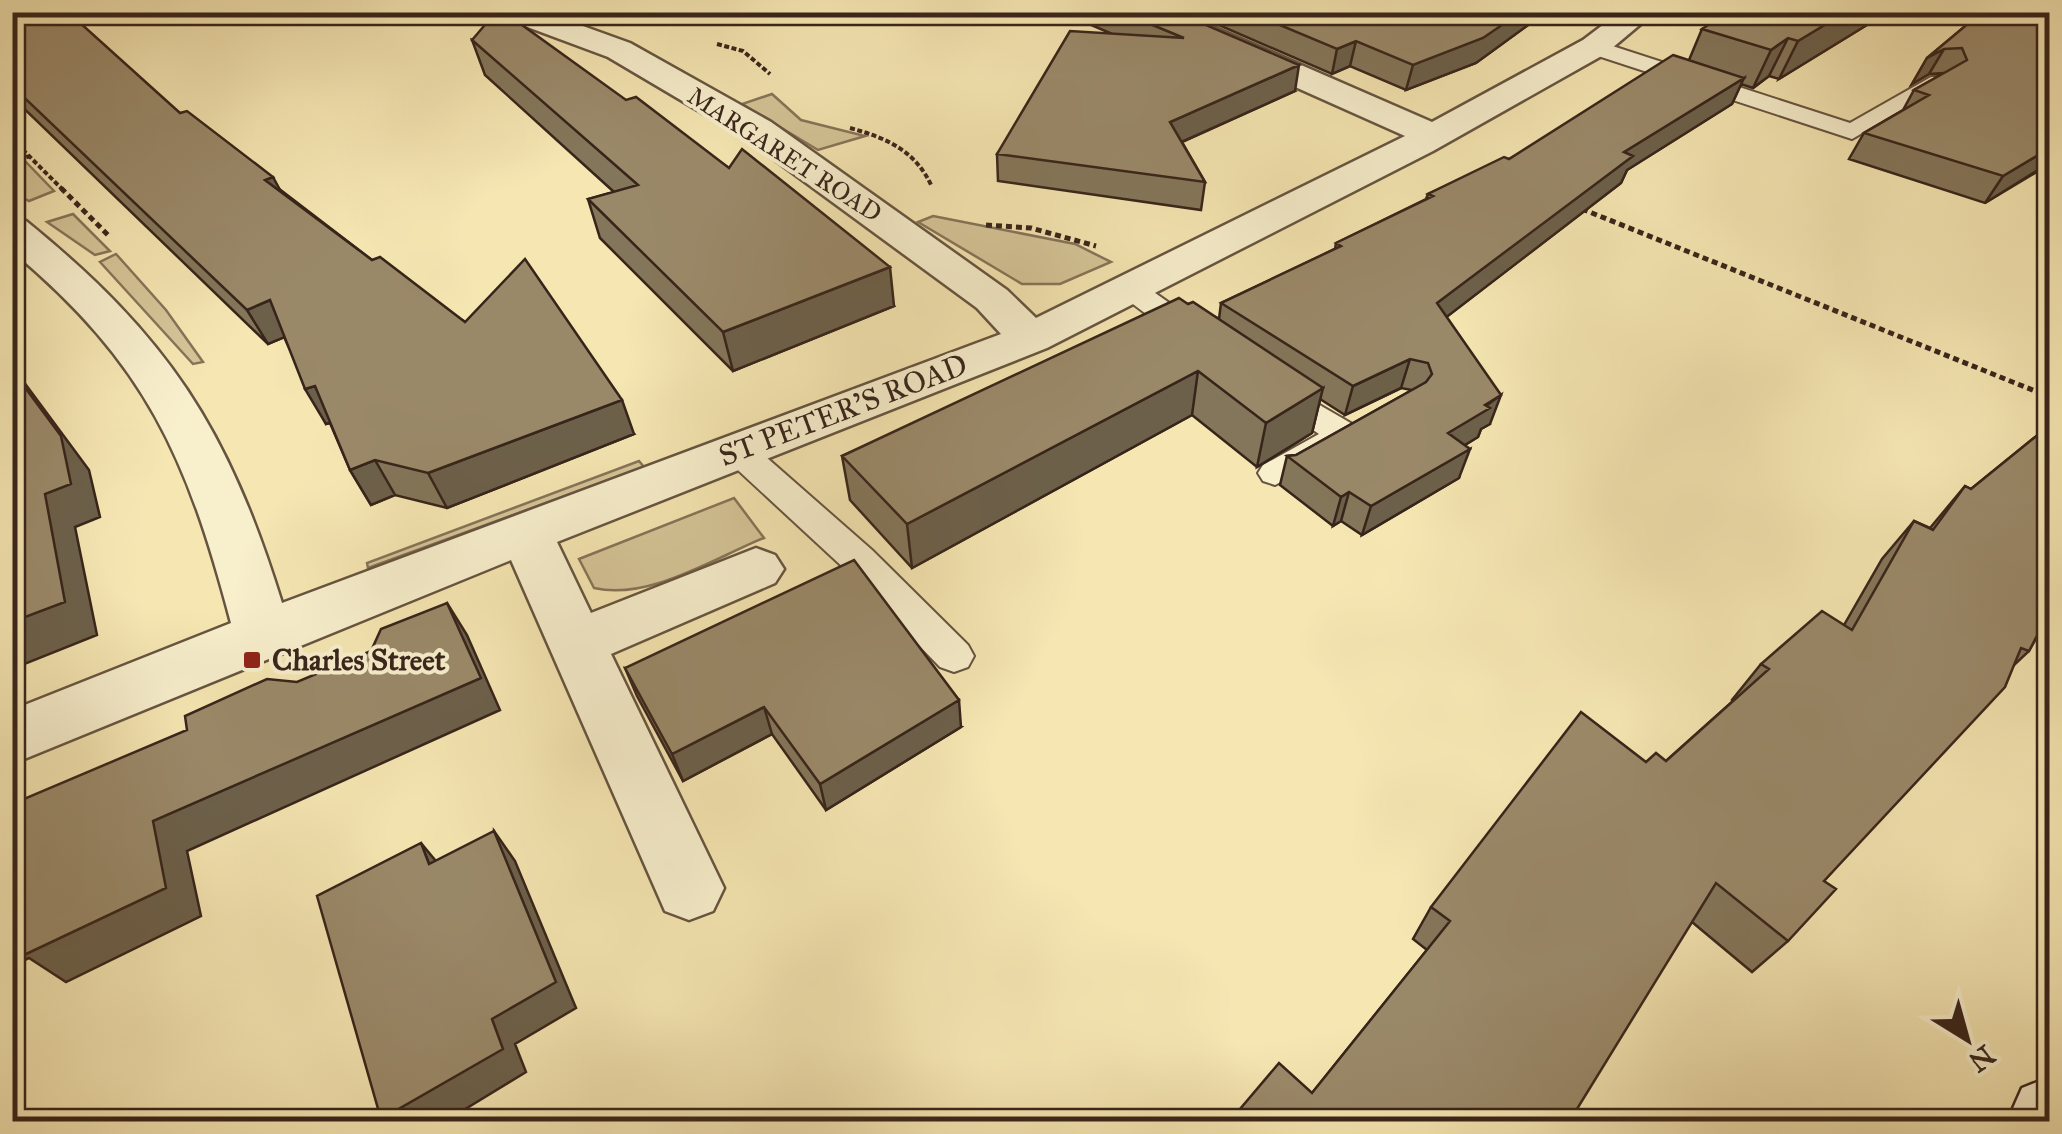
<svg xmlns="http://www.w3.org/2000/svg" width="2062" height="1134" font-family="'IM FELL Great Primer',serif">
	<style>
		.green { fill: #d5c598; stroke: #867459; stroke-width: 2.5 }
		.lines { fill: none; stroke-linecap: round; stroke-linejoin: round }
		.lane-casing { stroke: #665440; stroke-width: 4 }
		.street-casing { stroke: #665440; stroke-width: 5 }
		.secondary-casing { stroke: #37241a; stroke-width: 5 }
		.path-far1 { stroke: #37241a; stroke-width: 4; stroke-dasharray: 5 2.5; stroke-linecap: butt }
		.path { stroke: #37241a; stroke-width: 5; stroke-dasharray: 6 4; stroke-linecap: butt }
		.lane { fill: #f8efcd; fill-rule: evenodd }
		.street { fill: #f8efcd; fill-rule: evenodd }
		.secondary { fill: #f8efcd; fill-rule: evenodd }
		.wall { fill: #84765a; stroke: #37241a; stroke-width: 2.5 }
		.shaded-wall { fill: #6c604a; stroke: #37241a; stroke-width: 2.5 }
		.building { fill: #9a8969; stroke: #37241a; stroke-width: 2.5 }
		.poi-dot { fill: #8f2418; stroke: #f8efcd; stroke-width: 4 }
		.labels { text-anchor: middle; stroke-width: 8; stroke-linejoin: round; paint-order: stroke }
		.far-street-label { font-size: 25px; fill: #37241a; stroke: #f8efcd }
		.street-label { font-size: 30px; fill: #37241a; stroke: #f8efcd }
		.poi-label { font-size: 30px; font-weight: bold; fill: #37241a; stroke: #f8efcd; text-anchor: start }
	</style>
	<rect width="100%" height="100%" fill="#f5e6b2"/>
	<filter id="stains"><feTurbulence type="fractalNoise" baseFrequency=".002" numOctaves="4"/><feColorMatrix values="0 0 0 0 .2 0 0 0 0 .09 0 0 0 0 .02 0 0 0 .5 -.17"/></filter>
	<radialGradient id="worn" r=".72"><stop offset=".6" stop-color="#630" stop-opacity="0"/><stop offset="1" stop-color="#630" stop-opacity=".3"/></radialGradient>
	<path class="green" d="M772,94L801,120L865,136L818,150L742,104Z
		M25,161L54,191L29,201L13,192V165Z
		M73,214L110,251L95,255L47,222Z
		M933,216L1075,244L1111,262L1060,284H1022L918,222Z
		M116,254L166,310L203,362L193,364L100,262Z
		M639,461L644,467L368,568L367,563Z
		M734,498L764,538C714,558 649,601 594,588L579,559Z"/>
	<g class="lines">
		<g class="lane-casing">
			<path id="lane" d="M1594,40L1850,123L1931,77H1947L1950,82L1852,139L1586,52L1583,47Z
				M1131,280L1141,283L1209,331L1213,338L1209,345H1187L1121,295L1116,289L1121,283Z
				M1273,378L1354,425L1359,433L1338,451L1275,485L1263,481L1258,473L1263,465L1319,434L1262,395L1257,388L1262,381Z
				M738,440L750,443L872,550L968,645L974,656L968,667L954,672L940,667L846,570L726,459L721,451L726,443Z"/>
		</g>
		<g class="street-casing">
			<path id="street" d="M499,12H544L630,43L771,122L1007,290L1036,318L1405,136L1172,32L1161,12H1192L1195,19L1432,122L1583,40L1620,12H1655L1605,54L1433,151L1047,348L557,542L591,613L756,548L775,555L784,569L775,583L611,654L724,888L713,911L689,920L665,911L511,560L12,764V710L231,623C187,457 147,364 12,251V218L26,221C169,337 228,429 282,603L1001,334L977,308L745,138L608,57L503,18Z"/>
		</g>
		<g class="secondary-casing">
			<path id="secondary" d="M2050,1077V1122H2007L2022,1088Z"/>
		</g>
		<path class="path-far1" d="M717,44L743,51L770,74
			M850,128C887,138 916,151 932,187
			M12,139L64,191
			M12,162L30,156"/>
		<path class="path" d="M61,188L108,235
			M1582,209L2050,397
			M986,225L1031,228L1096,246"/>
		<use href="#lane" class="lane"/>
		<use href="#street" class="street"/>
		<use href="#secondary" class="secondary"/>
	</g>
	<path class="wall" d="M12,12L180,113L372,260L634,434L447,508L395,495L371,505L350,470L330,423L326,424L284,337L268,344L12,97Z
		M1061,12H1176L1295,91L1182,142L1205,182L1201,210L998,181L997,154L1110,33Z
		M1195,12H1546L1476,63L1406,90L1350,66L1332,74L1198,16Z
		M1888,12L1779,79L1769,76L1753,88L1741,84L1732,104L1627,170L1621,183L1446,317L1490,424L1481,429L1478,437L1465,445L1459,478L1362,535L1341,521L1333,526L1280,485L1287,456L1296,455L1412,390L1401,388L1345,415L1320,399L1312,433L1257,467L1192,415L912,568L850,500L842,456L1188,304L1219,319L1221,303L1335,249L1336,243L1426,199L1428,194L1509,159L1689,60L1702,29Z
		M1982,12H2050V164L1985,203L1849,159L1864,133L1903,110L1914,90L1944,73L1929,74L1912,84L1927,58Z
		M472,40L626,100L729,168L894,306L733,371L600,238L588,199L614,192L485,75Z
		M2050,425V613L2029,651L2014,665L1824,881L1788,941L1752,972L1692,922L1312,1093L1427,950L1413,939L1431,907L1646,762L1666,761L1733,701L1732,700L1761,664L1844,625L1882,559L1914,521L1930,528L1965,486L1971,489Z
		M625,668L961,727L826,810L772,734L683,781L637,696Z"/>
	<path class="shaded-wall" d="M1521,12H1546L1476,63L1406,90L1413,65Z
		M1846,12H1888L1779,79L1798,41Z
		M1788,38L1769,76L1753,88L1771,50Z
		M1356,41L1350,66L1332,74L1337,49Z
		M1944,49L1929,74L1912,84L1927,58Z
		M1299,65L1295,91L1168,148L1170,122Z
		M1744,78L1732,104L1627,170L1621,183L1427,332L1437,303L1624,152Z
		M2050,148L2049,163L1985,203L2003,176Z
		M273,177L291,210L265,180Z
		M890,267L894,306L733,371L723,332Z
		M270,300L290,335L268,344L247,310Z
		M1410,359L1401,388L1345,415L1353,386Z
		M12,366L89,470L100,517L75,527L97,635L12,669Z
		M1198,371L1192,415L912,568L907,524Z
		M315,386L335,421L326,424L305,389Z
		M1323,388L1312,433L1257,467L1266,423Z
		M1501,395L1490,424L1481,429L1478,437L1437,462L1448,433Z
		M622,400L634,434L447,508L428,473Z
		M1470,449L1459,478L1362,535L1371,506Z
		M375,460L395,495L371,505L350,470Z
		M1349,492L1341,521L1333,526L1341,497Z
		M447,603L467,635L500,710L187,851L201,916L66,982L29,958L12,966V918L20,915L153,821Z
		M959,700L961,727L826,810L820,784Z
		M764,707L772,734L683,781L672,754Z
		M494,831L515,861L576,1008L515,1044L526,1072L444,1122H384L381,1119L492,1019Z
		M421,843L445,872L429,864Z"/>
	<path class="building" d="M12,12H68L180,113L187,111L273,177L265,180L372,260L380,257L465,322L525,259L622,400L428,473L375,460L350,470L315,386L305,389L270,300L247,310L12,86Z
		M496,12H504L626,100L636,97L729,168L742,149L890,267L723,332L588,199L638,185L472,40Z
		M1121,12H1176L1299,65L1170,122L1205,182L997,154L1070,31L1184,38Z
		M1249,12H1521L1483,38L1413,65L1356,41L1337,49Z
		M1728,12H1846L1798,41L1788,38L1771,50L1702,29Z
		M1982,12H2050V148L2003,176L1864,133L1929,95L1914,90L1967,60L1962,48L1944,49L1927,58Z
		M1673,55L1744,78L1624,152L1633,156L1437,303L1501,395L1485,405L1490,408L1448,433L1470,449L1371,506L1349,492L1341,497L1287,456L1296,455L1426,382L1432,374L1428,363L1410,359L1353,386L1221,303L1341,246L1336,243L1433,196L1428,194L1504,157L1509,159Z
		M1179,298L1188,304L1193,302L1323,388L1266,423L1198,371L907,524L842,456Z
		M12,370L61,436L71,484L45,494L65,602L12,622Z
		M2050,425V611L2029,651L2021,648L2005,687L1824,881L1836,889L1788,941L1716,883L1569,1122H1229L1279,1063L1312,1093L1450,921L1431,907L1581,712L1646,762L1656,753L1666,761L1769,669L1761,664L1822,611L1852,630L1914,521L1933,530L1965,486L1971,489Z
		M854,560L959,700L820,784L764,707L672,754L625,668Z
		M447,603L481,678L153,821L166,888L24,955L20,915L12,918V804L187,730L185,716L267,679L297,682L371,651L381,629Z
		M494,831L556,982L492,1019L503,1049L381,1119L317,896L421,843L429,864Z"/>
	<rect class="poi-dot" x="242" y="650" width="20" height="20" rx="5"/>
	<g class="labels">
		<g class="far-street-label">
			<text transform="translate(785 154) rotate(33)" y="9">MARGARET ROAD</text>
		</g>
		<g class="street-label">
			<text transform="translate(843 410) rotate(-21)" y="10">ST PETER'S ROAD</text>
		</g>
		<g class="poi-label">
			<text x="272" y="670">Charles Street</text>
		</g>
	</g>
	<rect width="2062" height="1134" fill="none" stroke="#f5e6b2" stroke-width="50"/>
	<rect x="15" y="15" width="2032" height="1104" fill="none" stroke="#37241a" stroke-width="5"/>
	<rect x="25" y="25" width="2012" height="1084" fill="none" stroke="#37241a" stroke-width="2.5"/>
	<g transform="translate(1967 1039) rotate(143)" stroke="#f8efcd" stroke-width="8" paint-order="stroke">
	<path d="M0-8L18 38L0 25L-18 38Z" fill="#37241a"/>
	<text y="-15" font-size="28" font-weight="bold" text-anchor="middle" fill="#37241a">N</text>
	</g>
	<rect width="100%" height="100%" filter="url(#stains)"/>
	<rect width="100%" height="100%" fill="url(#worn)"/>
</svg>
